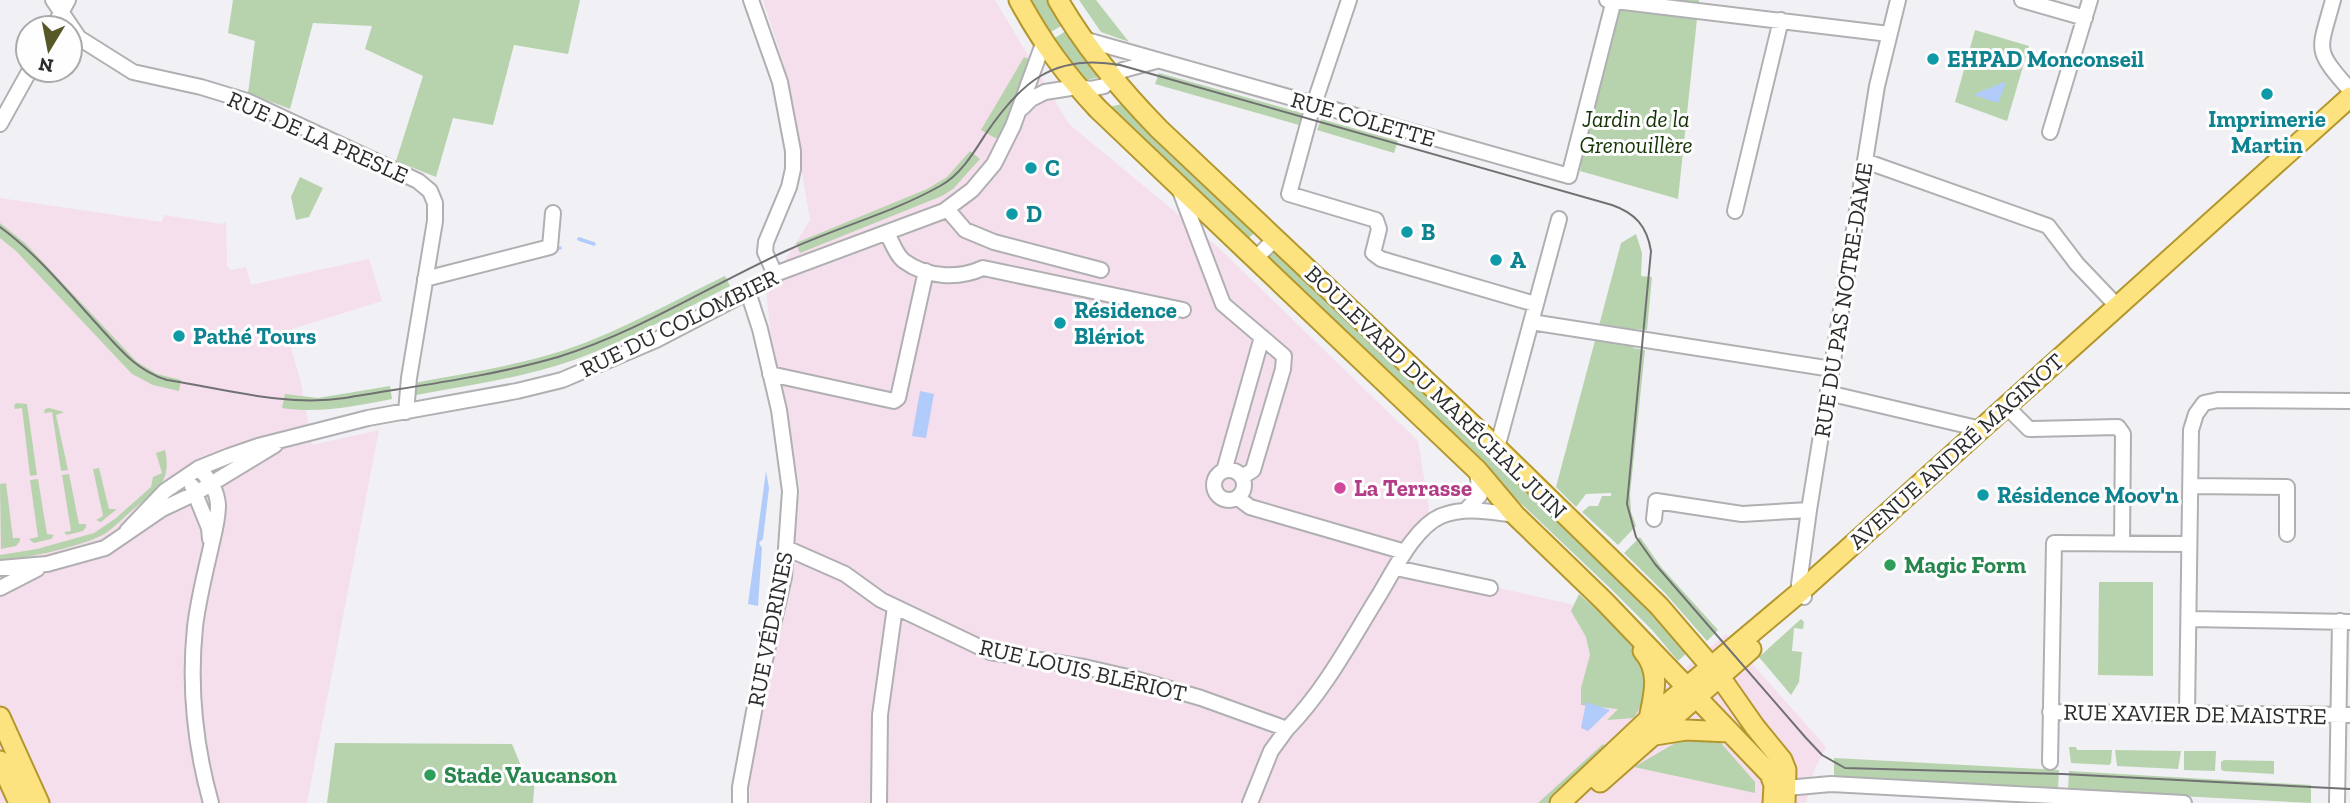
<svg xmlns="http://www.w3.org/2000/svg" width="2350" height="803" font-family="'Zilla Slab',serif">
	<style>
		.commercial { fill: #f6dfec }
		.green { fill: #b7d3ad }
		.water { fill: #b1ccfb }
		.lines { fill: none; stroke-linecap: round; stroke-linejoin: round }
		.stream { stroke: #b1ccfb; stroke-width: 3.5 }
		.minor-casing { stroke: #b0b0b3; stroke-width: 18 }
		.major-casing { stroke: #b3972c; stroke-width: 23 }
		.minor { stroke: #fff; stroke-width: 14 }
		.major { stroke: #fde380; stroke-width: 19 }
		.tram { stroke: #717173; stroke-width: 2 }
		.culture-dot { fill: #0f9aa8; stroke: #fefeff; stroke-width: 2.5 }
		.hotel-dot { fill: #d1479c; stroke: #fefeff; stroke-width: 2.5 }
		.leisure-dot { fill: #2e9e5b; stroke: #fefeff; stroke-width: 2.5 }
		.labels { text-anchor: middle; stroke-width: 6; stroke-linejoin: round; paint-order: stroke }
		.culture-label { font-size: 23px; font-weight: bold; fill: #0d838f; stroke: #fefeff; text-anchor: start }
		.street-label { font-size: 23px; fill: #2c2c2d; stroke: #fefeff }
		.park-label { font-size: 23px; font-style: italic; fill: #143406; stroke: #fefeff }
		.hotel-label { font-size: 23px; font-weight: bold; fill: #b23c85; stroke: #fefeff; text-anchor: start }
		.leisure-label { font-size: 23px; font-weight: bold; fill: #27864d; stroke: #fefeff; text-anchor: start }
	</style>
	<rect width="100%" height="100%" fill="#f1f0f4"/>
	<path class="commercial" d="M763,0H995L1069,124L1219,248L1418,441L1429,509L1404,567L1602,611L1638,651L1651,684L1669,682L1726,634L1826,747L1813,773L1806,803H750L749,781L781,624L800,489L772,348L766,290L810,220L784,65Z
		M0,198L162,222L164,215L221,224L226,222L227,266L231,270L246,267L251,285L369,259L382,301L286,331L301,382L312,445L379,430L307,803H0Z"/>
	<path class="green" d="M233,0H580L568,54L514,45L493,125L453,118L436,177L396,161L423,76L365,49L372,26L313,23L290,109L248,93L255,41L228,33Z
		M1026,0H1051L1066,23L1046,35Z
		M1079,0H1096L1129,42L1101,32Z
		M1620,0H1699L1678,199L1580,171L1581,166L1577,165Z
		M1069,29L1100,77L1082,81L1050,41Z
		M1975,30L2029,46L2007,121L1955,102Z
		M1024,57L1033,61L1001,138H995L981,130Z
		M1159,73L1302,113L1299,125L1155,84Z
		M1126,103L1257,230L1246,241L1105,108Z
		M1321,119L1398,141L1394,153L1317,130Z
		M970,151L980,159L953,189L942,196L800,253L796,243L927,189L947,177Z
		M300,177L323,188L309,217L296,220L291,197Z
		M0,223L25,243L137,362L157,374L181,380L179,391L153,385L132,374L16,251L0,238Z
		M1636,234L1642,253L1641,276L1652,277L1647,330L1635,329L1633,348L1645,350L1630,494L1631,512L1636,526L1618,545L1582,512L1589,506H1598L1602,496H1611V493L1586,494L1576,507L1556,487L1621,243Z
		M1274,246L1593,550L1689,651L1678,661L1653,631L1611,589L1263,258Z
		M725,276L730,286C679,312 628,340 574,360C523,378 469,385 416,395L414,383C465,373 516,366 565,350C621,331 673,301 725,276Z
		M390,386L392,399C355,406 320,414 282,408L285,394L318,398Z
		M17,403L27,404L37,475L30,476L22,408L15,409L14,405Z
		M49,408L64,412L56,415L68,470L61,471L52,412L44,413L45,409Z
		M165,450C172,482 157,490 135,508C125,516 116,526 106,533C88,545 22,560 0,560V555L37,549L94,533L116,518L151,487L153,477L162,473L156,453Z
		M99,468L109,509H117L101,522L96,520L103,516L93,469Z
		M69,474L79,524H86V527L83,531L67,535L64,532L71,531L62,475Z
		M38,479L47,534L54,535L51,539L34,543L29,539L38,537L30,480Z
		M6,483L13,538H20V541L16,546L1,549L0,484Z
		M1640,537L1661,567L1718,630L1707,641L1665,593L1624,553Z
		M2099,582H2153V676L2098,675Z
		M1579,594C1619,631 1671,659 1634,718L1607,720L1618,709L1581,705V688L1590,655L1586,637L1571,611Z
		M1801,619L1804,622L1803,629L1794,628L1792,651L1802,652L1799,682L1791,695L1759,657Z
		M1688,739L1714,740L1721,743L1755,782V793L1634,767L1677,742Z
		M335,743L512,744L524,773L535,778L533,803H327Z
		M1603,744L1607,748L1551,803H1538Z
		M2069,747H2076L2077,750H2112L2111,763L2109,765L2071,763Z
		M2115,750L2181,751L2178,769L2117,766Z
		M2184,751H2216L2215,771L2184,770Z
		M1834,758L2059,770L2058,789L1834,778Z
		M2224,760L2274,761V774L2223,771L2221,769V762Z
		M2069,771L2311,785V803L2068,790Z"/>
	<path class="water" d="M2004,82L2006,83L1998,103L1977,96L1975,94Z
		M920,391L934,394L926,438L912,436Z
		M766,471L769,488L763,539L759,543L762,548L758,606L748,604Z
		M1586,702L1610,710L1588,731L1581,728Z"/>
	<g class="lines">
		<path class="stream" d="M579,239L594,244
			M551,252L560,248"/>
		<g class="minor-casing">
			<path id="minor" d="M53,0L79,38L133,72L201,87L247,101L418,181L430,191L435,203V221L409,378L406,412
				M751,0L780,82L793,151V169L789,187L766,242L765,252L775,274
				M1349,0L1311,113L1289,194L1376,220L1379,229L1373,253L1381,259L1535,304
				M1607,0L1889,34
				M2022,0L2085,18
				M2333,0C2319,52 2313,48 2350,90
				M53,28L68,0
				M1083,39L1569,176L1614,0
				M1022,108L1031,99L1045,92L1077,87L1091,89L1104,86L1123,70L1156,61
				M0,124L30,70
				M2050,132L2090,0
				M1865,161L2048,226L2077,264L2117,306
				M1179,188L1223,304L1284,356L1283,369L1253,470L1242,477
				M947,209L965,230L994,242L1101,270
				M1735,211L1781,20
				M887,233C892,242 896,255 904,261C927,278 959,279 983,268L1183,310
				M1254,260L1275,239
				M425,279L550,247L553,213
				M1531,322L1832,369
				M770,374L894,401L898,398L926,271
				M1828,393L1981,429
				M2006,406L2029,429L2118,427L2123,434L2122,543
				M1497,448L1559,219
				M199,468C209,480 217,489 218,505C218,520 214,533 211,547C205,573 198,601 195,627C189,686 195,746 211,803
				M1214 485a15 15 0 1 1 30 0a15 15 0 1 1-30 0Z
				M1224,471L1262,337
				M192,486L209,528L210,539
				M2190,486L2287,487V534
				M1238,498L1250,507L1405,552
				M1467,509L1480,495L1477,471
				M1654,519L1656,501L1742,514L1809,510
				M127,531L165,491L199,468L229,456L258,446L368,418L517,391L562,380L656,340L748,292L775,274L944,211L972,190L994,164L1013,126L1043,44
				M786,548L845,574L881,600L990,652L1084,667L1132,678L1201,698L1287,729C1324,691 1349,644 1376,600C1392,575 1413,528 1441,516C1466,506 1490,512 1515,515
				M0,568L47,564L105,548L162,509L196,493L275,445
				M1396,568L1490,588
				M0,588L37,569
				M1804,597L1800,592L1799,584L1809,510L1877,86L1898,0
				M2189,619L2349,622
				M2050,712L2350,715
				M2187,713L2191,430L2196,414L2204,403L2218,400L2350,401
				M2050,762L2054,543L2189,544
				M1779,787L1786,788L1831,784L2184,803
				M740,803V787L758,690L784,577L790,491L779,410L760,329L748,292
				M879,803L880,715L895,607
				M1250,803L1271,751L1287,729
				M2337,803L2340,621"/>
		</g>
		<g class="major-casing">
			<path id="major" d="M1019,0C1042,42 1065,74 1098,109L1477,470L1515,515L1604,601L1770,774L1774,785L1773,803
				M1058,0C1085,47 1121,90 1159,129L1497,448L1659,606L1720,677L1755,727L1782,760L1786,770L1785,803
				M1643,651C1661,671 1654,695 1649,719
				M0,717L39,803
				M1655,735L1686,730L1729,732
				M0,761L19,803
				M1600,782L1751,649
				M1560,803L1649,719L1800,592L2350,97"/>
		</g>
		<use href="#minor" class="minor"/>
		<use href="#major" class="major"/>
		<path class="tram" d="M0,227C36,253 66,290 96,323C118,347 135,370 167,380C225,389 286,407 345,398C415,386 489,377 558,357C639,332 712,284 788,250C838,227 892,213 940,186C960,175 973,154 985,135C1020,83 1053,53 1120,65L1612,205C1635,213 1647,226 1651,251L1627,504L1636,537L1655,564L1806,738L1822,755L1845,768L2063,774L2350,789"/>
	</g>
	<g class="culture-dot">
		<circle cx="1933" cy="59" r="7"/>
		<circle cx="2267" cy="94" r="7"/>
		<circle cx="1031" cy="168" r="7"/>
		<circle cx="1012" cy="214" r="7"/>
		<circle cx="1407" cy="232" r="7"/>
		<circle cx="1496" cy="260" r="7"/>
		<circle cx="1060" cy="323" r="7"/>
		<circle cx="179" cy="336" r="7"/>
		<circle cx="1983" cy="495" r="7"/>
	</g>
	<circle class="hotel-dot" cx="1340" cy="488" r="7"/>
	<g class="leisure-dot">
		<circle cx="1890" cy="565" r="7"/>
		<circle cx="430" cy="775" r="7"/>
	</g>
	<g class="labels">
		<g class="culture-label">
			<text x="1947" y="67">EHPAD Monconseil</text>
			<text x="2267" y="127" text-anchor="middle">Imprimerie<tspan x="2267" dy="26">Martin</tspan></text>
			<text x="1045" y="176">C</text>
			<text x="1026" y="222">D</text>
			<text x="1421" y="240">B</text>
			<text x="1510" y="268">A</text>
			<text x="1074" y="318">Résidence<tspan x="1074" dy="26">Blériot</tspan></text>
			<text x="193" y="344">Pathé Tours</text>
			<text x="1997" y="503">Résidence Moov'n</text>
		</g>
		<g class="street-label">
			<text transform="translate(1363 119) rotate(16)" y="8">RUE COLETTE</text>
			<text transform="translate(318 137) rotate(24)" y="8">RUE DE LA PRESLE</text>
			<text transform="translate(1843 300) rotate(-81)" y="8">RUE DU PAS NOTRE-DAME</text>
			<text transform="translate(679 323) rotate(-26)" y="8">RUE DU COLOMBIER</text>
			<text transform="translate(1436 392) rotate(44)" y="8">BOULEVARD DU MARÉCHAL JUIN</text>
			<text transform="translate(1956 451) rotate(-42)" y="8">AVENUE ANDRÉ MAGINOT</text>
			<text transform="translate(770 629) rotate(-79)" y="8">RUE VÉDRINES</text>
			<text transform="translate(1083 670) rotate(13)" y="8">RUE LOUIS BLÉRIOT</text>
			<text transform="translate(2195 714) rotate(1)" y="8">RUE XAVIER DE MAISTRE</text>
		</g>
		<g class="park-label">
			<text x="1636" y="127">Jardin de la<tspan x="1636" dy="26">Grenouillère</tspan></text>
		</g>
		<g class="hotel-label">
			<text x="1354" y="496">La Terrasse</text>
		</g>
		<g class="leisure-label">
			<text x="1904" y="573">Magic Form</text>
			<text x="444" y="783">Stade Vaucanson</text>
		</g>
	</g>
	<g transform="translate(49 49) rotate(190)"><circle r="33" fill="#fefeff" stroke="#aaaaab" stroke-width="2"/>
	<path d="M0-5L12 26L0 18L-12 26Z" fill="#565927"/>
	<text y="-10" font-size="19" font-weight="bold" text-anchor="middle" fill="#2c2c2d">N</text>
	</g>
</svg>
